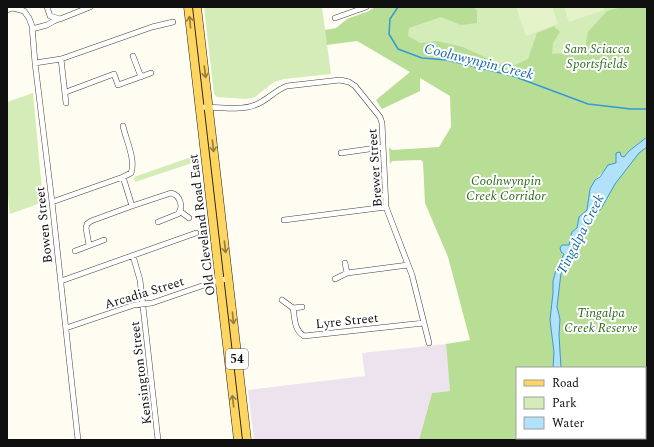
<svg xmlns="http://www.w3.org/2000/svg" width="654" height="447" font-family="Spectral,serif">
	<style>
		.industrial { fill: #ece3ee }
		.green { fill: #d4ecb7 }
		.forest { fill: #b8de96 }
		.pitch { fill: #e6f3ca }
		.water { fill: #b2e1fa; stroke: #3599d5 }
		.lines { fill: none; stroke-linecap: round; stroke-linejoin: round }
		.stream { stroke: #3599d5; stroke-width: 1.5 }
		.street-casing { stroke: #424242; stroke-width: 6 }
		.primary-casing { stroke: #202020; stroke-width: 9 }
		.street { stroke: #fff; stroke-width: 5 }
		.primary { stroke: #ffd561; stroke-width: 8 }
		.oneway { stroke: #937c3c }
		.labels { text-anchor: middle; stroke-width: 4; stroke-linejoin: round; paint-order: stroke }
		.shield { fill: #fff; stroke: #575757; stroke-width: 1 }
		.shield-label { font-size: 12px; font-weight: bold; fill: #0f0f0f }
		.park-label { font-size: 13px; font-style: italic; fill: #2d6b1b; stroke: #fff }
		.street-label { font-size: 13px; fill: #0f0f0f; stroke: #fff }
		.water-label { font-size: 14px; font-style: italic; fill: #106aa9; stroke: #fff }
	</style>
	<rect width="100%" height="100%" fill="#fffcf1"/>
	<path class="industrial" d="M446,344L450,391L432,393L419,440H254L248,390L365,376L362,353Z"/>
	<path class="green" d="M204,7H322L331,74L284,79L274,82L255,97L246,99L217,97L214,94Z
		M398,7H647V109L422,58L390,19Z
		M33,93L43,202L10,214L7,188V102Z
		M197,155L198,161L135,182L134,177Z"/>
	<path class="forest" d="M375,7H474L477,11V23L461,25L441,17L409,28L408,36L420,43L437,41L463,47L508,68L528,59L537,33L554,26L560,32L553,43L552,54L584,52L588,32L607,11L622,7H647V137L629,151L624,157L616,153V163L605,170L595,180L590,189L587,210L578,223L577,228L569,245H562L564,254L556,270L553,281V293L550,320L554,352L553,368H517V438H532L528,440H419L432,393L450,391L446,344L470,340L448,257L425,203L423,162L421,160L392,161L390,164L389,147L392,150L439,147L451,127L450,96L420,78V91L382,109L376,100L410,72L357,41L327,45L325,30L336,28L347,19L369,11Z
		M647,147V440H543L545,438H645V368H561L559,335L560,319L557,307L561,273L589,224L602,207L615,184L639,153Z"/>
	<path class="pitch" d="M516,7H552L558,24L526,36Z
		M564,7H603L604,10L569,22Z"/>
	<path class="water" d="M647,137V147L639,153L615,184L602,207L589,225L561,273L557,307L560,319L559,335L561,368H553L554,352L550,320L553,293V281L556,270L564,254L561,252L560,248L562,245H569L572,232L577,228L579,217L587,210L590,189L595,180L600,177L608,165L616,163V153L620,152L621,156L624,157L629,151Z"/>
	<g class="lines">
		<path class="stream" d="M398,7L390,19L389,34L398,49L422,58L447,60L513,76L588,104L631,109H647"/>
		<g class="street-casing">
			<path id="street" d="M47,7L50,16L60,19L90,7
				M7,10L13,8L24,11L29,18L32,26L35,63L52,202L78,440
				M335,18L366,7
				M32,29L47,25L54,21L59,19
				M133,56L141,77
				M61,59L66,103
				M35,63L61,59L152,27L173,22
				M66,92L114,74L118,85L151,73
				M199,107C215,107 241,111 255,105C267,101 275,90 287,86L340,80L349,82L355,86L380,117L382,123L386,207L412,275L429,343
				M341,153L383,147
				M52,202L123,177L131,173C136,160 126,140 123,126
				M132,206L171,193C180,195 184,207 178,214L158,222
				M181,212L189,218
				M284,220L386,207
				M89,245L86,228L87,224L91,221L132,206L123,177
				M75,251L104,240
				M133,256L140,280L158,440
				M347,273L408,265
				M335,279L347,273L345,263
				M61,281L196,233
				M282,300L293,308L302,307
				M293,308C295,319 294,330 304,336L424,323
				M66,328L134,305L152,303L219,280L228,279"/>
		</g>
		<g class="primary-casing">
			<path id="primary" d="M188,7L238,440
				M197,7L247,440"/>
		</g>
		<use href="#street" class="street"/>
		<use href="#primary" class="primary"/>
	</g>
	<defs><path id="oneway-shaft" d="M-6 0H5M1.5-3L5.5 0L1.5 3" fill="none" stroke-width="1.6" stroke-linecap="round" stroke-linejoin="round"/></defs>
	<g class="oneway">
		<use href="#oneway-shaft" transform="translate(190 22) rotate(-96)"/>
		<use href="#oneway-shaft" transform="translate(205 72) rotate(83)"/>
		<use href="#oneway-shaft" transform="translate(213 146) rotate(84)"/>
		<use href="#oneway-shaft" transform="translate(225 247) rotate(84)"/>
		<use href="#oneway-shaft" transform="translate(233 318) rotate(84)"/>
		<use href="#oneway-shaft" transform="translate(233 401) rotate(-97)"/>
	</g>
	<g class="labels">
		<rect class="shield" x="226" y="349" width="22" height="20" rx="3"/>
		<g class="shield-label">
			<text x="237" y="363">54</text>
		</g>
		<g class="park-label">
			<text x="597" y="53">Sam Sciacca<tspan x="597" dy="15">Sportsfields</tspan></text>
			<text x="506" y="185">Coolnwynpin<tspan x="506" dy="15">Creek Corridor</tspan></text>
			<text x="601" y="317">Tingalpa<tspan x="601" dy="15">Creek Reserve</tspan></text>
		</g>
		<g class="street-label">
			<text transform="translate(374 168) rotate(-94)" y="5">Brewer Street</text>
			<text transform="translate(43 225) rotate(-96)" y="5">Bowen Street</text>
			<text transform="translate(201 225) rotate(-97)" y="5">Old Cleveland Road East</text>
			<text transform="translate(144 292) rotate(-17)" y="5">Arcadia Street</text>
			<text transform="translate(347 320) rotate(-6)" y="5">Lyre Street</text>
			<text transform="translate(140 373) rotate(-97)" y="5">Kensington Street</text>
		</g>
		<g class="water-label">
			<text transform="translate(479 61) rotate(14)" y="5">Coolnwynpin Creek</text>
			<text transform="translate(580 234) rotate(-63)" y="5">Tingalpa Creek</text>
		</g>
	</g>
	<rect width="654" height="447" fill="none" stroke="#0f0f0f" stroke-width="16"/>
	<rect x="516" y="367" width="130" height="72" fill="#ffffff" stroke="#9f9f9f"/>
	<rect x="524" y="380" width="20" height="6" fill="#ffd561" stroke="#9f9f9f"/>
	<text x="552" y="387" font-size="12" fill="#0f0f0f">Road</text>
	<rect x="524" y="397" width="20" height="12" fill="#d4ecb7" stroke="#9f9f9f"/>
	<text x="552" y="407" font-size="12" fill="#0f0f0f">Park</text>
	<rect x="524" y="417" width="20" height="12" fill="#b2e1fa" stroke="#9f9f9f"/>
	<text x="552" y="427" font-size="12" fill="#0f0f0f">Water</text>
</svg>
